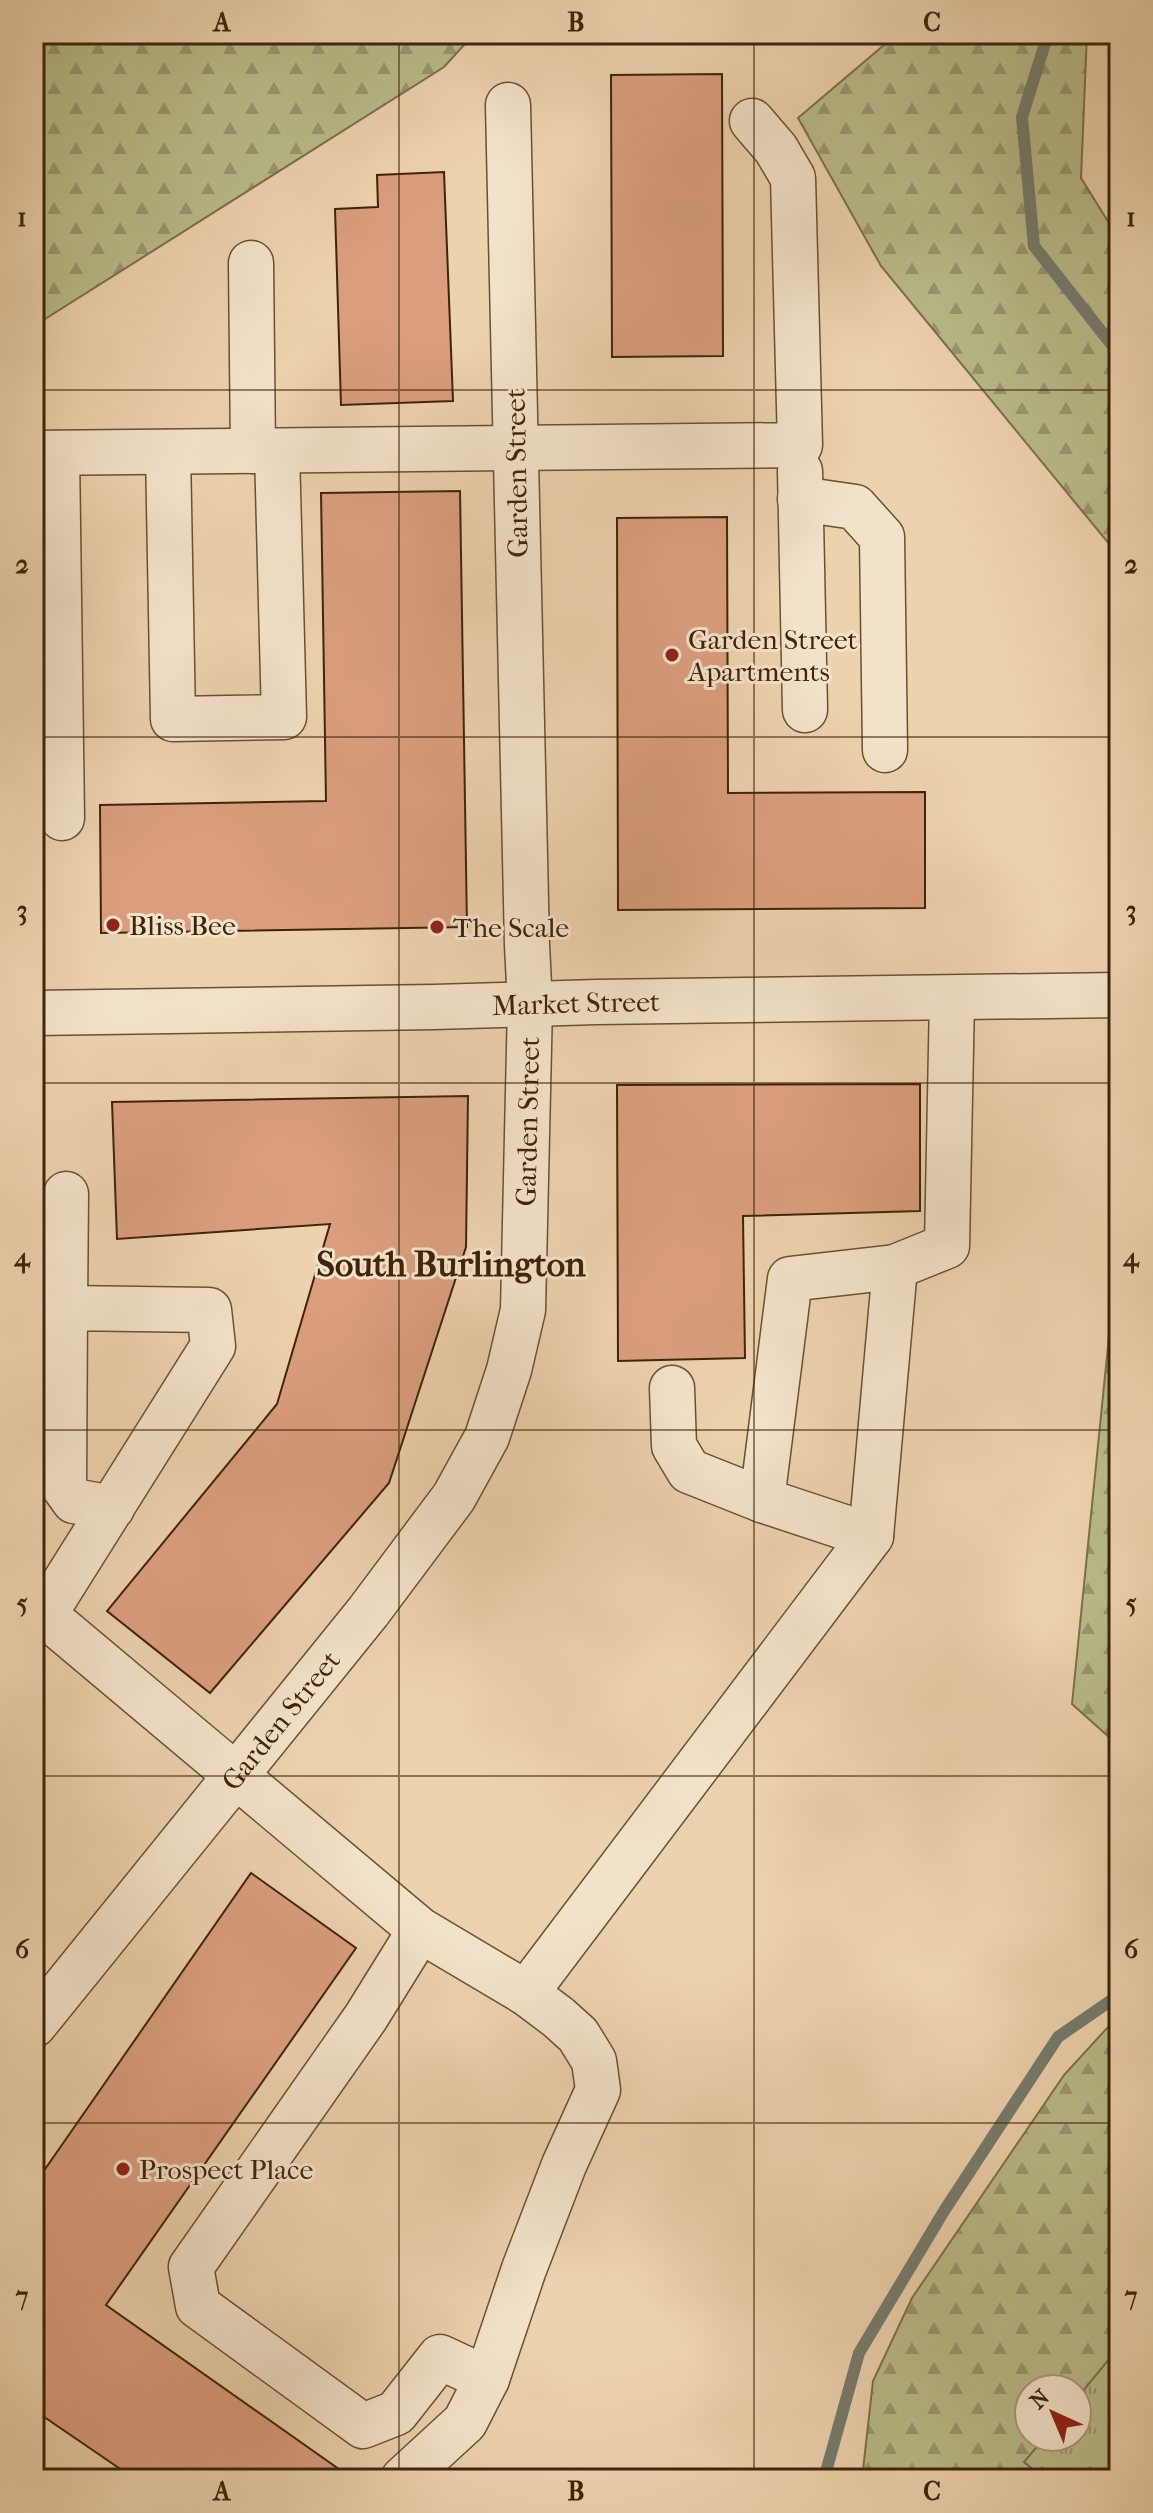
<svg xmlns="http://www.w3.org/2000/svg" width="1153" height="2513" font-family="'IM FELL French Canon',serif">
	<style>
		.forest { fill: url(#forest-firs); stroke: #7c704a; stroke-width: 2; fill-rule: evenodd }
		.park { fill: url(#park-tufts); stroke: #7c704a; stroke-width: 2 }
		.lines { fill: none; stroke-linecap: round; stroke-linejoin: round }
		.stream { stroke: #767c6e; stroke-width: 12 }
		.building { fill: #da9e7e; stroke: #3f240a; stroke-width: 2 }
		.minor-casing { stroke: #6a5033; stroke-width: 47 }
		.minor { stroke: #f3e2ca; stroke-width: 44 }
		.grid { fill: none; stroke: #3f240a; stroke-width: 2; stroke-opacity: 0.55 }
		.poi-dot { fill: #8f2418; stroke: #f3e2ca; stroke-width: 3 }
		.labels { text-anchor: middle; stroke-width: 6; stroke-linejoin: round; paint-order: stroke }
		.street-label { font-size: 28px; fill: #3f240a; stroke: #f3e2ca }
		.poi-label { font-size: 28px; fill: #3f240a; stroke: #f3e2ca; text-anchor: start }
		.district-label { font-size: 36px; font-weight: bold; fill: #3f240a; stroke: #f3e2ca }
		.neatline { fill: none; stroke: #3f240a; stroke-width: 3 }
		.grid-label { font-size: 26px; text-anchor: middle; font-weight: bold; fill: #3f240a }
	</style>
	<defs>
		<pattern id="forest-firs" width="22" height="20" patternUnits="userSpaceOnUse" patternTransform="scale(2)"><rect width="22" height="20" fill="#b9bb8a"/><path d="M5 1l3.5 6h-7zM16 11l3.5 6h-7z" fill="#98986f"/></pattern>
		<pattern id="park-tufts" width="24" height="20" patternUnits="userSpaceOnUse" patternTransform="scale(2)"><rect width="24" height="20" fill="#b9bb8a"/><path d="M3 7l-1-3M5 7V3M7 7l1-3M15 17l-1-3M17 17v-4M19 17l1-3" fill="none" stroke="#98986f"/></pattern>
	</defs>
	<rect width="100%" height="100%" fill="#edd2ae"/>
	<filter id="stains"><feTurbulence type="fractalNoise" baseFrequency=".0025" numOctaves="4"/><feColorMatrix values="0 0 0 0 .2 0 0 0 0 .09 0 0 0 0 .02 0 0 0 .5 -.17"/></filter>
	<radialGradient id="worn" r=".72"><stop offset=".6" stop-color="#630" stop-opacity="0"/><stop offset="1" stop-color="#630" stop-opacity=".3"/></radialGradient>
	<path class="forest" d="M34,34H474L444,67L34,326Z
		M897,34H1087L1081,178L1119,239V556L881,266L798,118Z
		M1108,1346L1119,1375V1746L1072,1704Z
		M1119,2015V2479H862L873,2381L912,2298L1064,2075ZM1029,2389H1077V2437H1029Z"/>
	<path class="park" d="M1119,1186V1375L1108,1346Z
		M1119,2347V2479H1045L1024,2462L1045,2437H1077V2398Z"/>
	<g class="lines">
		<path class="stream" d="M1048,34L1022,117L1034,246L1119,354
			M824,2479L859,2353L944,2211L1058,2037L1119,1995"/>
	</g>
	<path class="building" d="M722,74L723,356L612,357L611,75Z
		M444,172L453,401L341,405L335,209L378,207L377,175Z
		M460,491L467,927L101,933L100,805L326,801L321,493Z
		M727,517L728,793L925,792V908L618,910L617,518Z
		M34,795H39L44,921H34Z
		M920,1084V1211L743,1216L745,1358L618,1361L617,1085Z
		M468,1096L466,1247L389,1483L210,1693L107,1611L277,1404L330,1224L117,1239L112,1102Z
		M251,1873L356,1948L106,2305L353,2479H135L34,2410V2185Z"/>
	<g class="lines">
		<g class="minor-casing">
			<g id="minor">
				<path d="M251,263L253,451"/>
				<path d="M168,452L173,719L284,717L277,451"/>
				<path d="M34,453L800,445L793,178L776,149L752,121"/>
				<path d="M57,453L62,818"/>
				<path d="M800,471L805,710"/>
				<path d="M800,499L855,507L882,537L885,750"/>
				<path id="s1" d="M34,1013L434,1007L596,1002L1119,995"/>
				<path d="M65,1308L66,1194"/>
				<path d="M672,1388L674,1446L689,1471L762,1500"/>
				<path d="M871,1536L762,1500L790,1279L895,1267"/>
				<path d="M34,1606L420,1930L526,1993L558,2017L578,2035L594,2061L598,2090L564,2165L524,2269L487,2379L440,2357L396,2413L363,2426L198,2306L191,2267L366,2017L420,1930"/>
				<path d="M44,1615L213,1346L209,1310L65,1308L64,1487L74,1501L112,1508"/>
				<path d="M526,1993L871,1536L895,1267L947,1246L952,998"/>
				<path id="s2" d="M34,2025L368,1612L454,1497L487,1437L509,1370L523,1310L530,1004L527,945L508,105"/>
				<path d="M403,2479L465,2422L487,2379"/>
			</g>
		</g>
		<use href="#minor" class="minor"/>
	</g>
	<path class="grid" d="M399,34V2479M754,34V2479M34,390H1119M34,737H1119M34,1083H1119M34,1430H1119M34,1776H1119M34,2123H1119"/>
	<g class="poi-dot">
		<circle cx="672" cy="655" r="8"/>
		<circle cx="113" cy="925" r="8"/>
		<circle cx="437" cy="927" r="8"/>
		<circle cx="123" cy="2169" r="8"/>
	</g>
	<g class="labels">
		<g class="street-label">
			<text transform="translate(516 473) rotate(-91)" y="10">Garden Street</text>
			<text dy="10" stroke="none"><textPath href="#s1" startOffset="542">Market Street</textPath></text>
			<text dy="10" stroke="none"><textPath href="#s2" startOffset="1064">Garden Street</textPath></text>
			<text dy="10" stroke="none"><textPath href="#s2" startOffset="392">Garden Street</textPath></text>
		</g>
		<g class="poi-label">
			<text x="688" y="649">Garden Street<tspan x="688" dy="32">Apartments</tspan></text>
			<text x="129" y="935">Bliss Bee</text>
			<text x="453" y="937">The Scale</text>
			<text x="139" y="2179">Prospect Place</text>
		</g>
		<g class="district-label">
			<text x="451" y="1276">South Burlington</text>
		</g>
	</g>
	<rect width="1153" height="2513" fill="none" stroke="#edd2ae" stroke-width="88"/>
	<g transform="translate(1053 2413) rotate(316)"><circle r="38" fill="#f3e2ca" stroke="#ab967d" stroke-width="2"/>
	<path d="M0-6L14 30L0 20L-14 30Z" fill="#8f2418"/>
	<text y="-12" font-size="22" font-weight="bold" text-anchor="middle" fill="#3f240a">N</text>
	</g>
	<rect x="44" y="44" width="1065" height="2425" class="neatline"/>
	<g class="grid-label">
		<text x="222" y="31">A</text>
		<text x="576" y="31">B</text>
		<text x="932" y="31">C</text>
		<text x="22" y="226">1</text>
		<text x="1131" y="226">1</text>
		<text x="22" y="573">2</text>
		<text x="1131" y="573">2</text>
		<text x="22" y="919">3</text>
		<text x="1131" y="919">3</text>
		<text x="22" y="1266">4</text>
		<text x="1131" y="1266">4</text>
		<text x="22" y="1612">5</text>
		<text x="1131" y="1612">5</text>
		<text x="22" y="1958">6</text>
		<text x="1131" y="1958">6</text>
		<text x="22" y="2305">7</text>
		<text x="1131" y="2305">7</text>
		<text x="222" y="2500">A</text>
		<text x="576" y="2500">B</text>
		<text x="932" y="2500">C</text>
	</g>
	<rect width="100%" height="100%" filter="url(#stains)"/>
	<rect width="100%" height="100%" fill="url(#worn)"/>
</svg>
